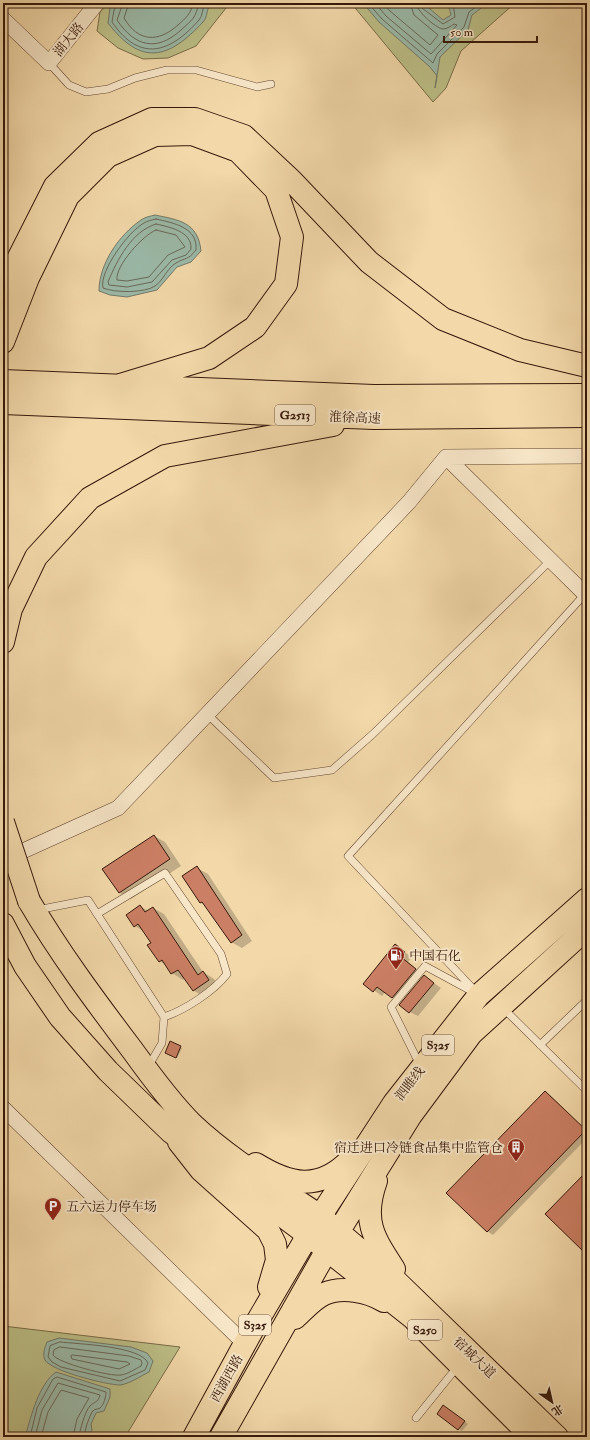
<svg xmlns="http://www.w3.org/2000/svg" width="590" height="1440" font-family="'IM FELL Double Pica','Noto Serif SC',serif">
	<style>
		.green { fill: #bdbf87; stroke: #7a6c48 }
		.water { fill: #9bbaa9; stroke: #737969 }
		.shadow { fill: #0003 }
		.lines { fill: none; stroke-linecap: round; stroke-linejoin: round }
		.shore { stroke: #68695a; stroke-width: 1 }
		.building { fill: #cb7f64; stroke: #36180a }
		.service-casing { stroke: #654832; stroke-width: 8 }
		.minor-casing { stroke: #654832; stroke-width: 16 }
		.primary-casing { stroke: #36180a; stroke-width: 24 }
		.motorway-casing { stroke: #36180a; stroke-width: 24 }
		.service { stroke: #f7e6c8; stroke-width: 7 }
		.minor { stroke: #f7e6c8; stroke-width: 15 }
		.primary { stroke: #f3d9aa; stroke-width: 22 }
		.motorway { stroke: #f3d9aa; stroke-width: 22 }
		.motorway-bridge-casing { stroke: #36180a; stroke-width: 24; stroke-linecap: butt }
		.motorway-bridge { stroke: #f3d9aa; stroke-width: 22 }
		.labels { text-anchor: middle; stroke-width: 4; stroke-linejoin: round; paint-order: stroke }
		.shield { fill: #f7e6c8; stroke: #705643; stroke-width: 1 }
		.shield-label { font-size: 12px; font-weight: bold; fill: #36180a }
		.street-label { font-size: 13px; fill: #36180a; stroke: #f7e6c8 }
		.poi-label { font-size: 13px; fill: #36180a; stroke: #f7e6c8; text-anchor: start }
	</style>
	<rect width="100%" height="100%" fill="#f3d9aa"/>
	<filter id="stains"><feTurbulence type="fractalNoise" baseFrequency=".005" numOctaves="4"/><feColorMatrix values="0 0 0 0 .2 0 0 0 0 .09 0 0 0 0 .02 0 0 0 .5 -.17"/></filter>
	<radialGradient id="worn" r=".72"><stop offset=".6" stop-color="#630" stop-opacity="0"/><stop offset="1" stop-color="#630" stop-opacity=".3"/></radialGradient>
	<path class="green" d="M108,3H230L196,46L168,58L143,59L118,48L97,31L100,12Z
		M351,3H515L461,51L446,88L433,102Z
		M3,1326L180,1347L125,1437H3Z"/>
	<path class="water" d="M115,3H211C206,9 208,17 203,22C168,60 141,66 108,23L110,8Z
		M363,3H423L443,20L451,15L448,3H488L472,15L468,30L440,57L435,88L437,76L430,67L379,22Z
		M155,215C179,220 198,222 201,251L191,262L177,267L157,290L127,297L110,295L99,291C99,264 119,235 141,220C145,217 151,216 155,215Z
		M59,1338L131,1347L147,1353L153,1361L149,1372C141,1376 129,1384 120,1385C107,1385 51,1371 45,1360C42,1354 45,1347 47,1342Z
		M56,1372L110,1389V1397L104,1411L96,1413L91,1424L92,1430L87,1437H27L26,1434C31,1416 39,1384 56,1372Z"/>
	<path class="shadow" d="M154,836L165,842L181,866L131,899L120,893L104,869Z
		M197,868L208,874L252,941L242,948L231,942L206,905L201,903L184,876Z
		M140,906L148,911L153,908L164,914L203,972L214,979L220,986L204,997L193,990L185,978L183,980L172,973L166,965L159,961L152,943L145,932L135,926Z
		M395,946L412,957L408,962L423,974L400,1002L385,992L382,996L365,984Z
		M424,976L441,988L418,1016L410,1012Z
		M587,1021V1028L584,1024Z
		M171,1043L182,1048L177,1058L166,1053Z
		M545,1093L551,1096L587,1131V1138L493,1235L487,1231Z
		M447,1408L468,1424L462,1431L438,1414Z"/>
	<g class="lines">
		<path class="shore" d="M118,3L114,10L112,22C140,63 170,53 199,20C203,16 202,8 205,3
			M123,3L117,20C135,47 157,52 181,30C193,19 195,19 199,3
			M129,3L124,18C138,42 158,43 178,25C186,18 191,14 193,3
			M368,3L382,19L433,63L437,54L464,27L469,12L481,3
			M375,3L386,16L431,54L457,25L454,24C451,26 447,29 443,29C435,28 416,10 416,3
			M383,3L390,11L430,45L438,35L414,15L410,3
			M421,3L422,8L443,24L455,17L453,3
			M156,219C173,223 198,227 196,250C187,261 186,257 176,263C167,268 163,281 155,286C145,293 115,293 103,288C99,271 129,231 144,223C147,221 152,220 156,219Z
			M156,224C169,227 192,231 191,249L186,255L172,260L152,282L127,287L109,285L108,282C117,260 132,231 156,224Z
			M156,230L176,235L185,247L168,255L149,277L127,281L117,280C115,266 143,235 156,230Z
			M60,1342C78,1344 141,1346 148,1363L145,1370L120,1381L61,1367L52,1362L48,1357L50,1346Z
			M60,1347L129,1356L141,1360L142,1363L141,1366C135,1369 128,1374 121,1375C111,1377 58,1363 53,1355L54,1350Z
			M73,1355L127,1362L130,1364L119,1369L72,1359L71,1356Z
			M30,1437L37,1408L53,1379L57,1377L106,1392C106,1396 104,1405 100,1408C97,1410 95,1408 92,1412C88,1420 85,1429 84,1437
			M35,1437L42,1410L58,1383L100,1395C98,1403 95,1401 90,1406C85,1411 80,1430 79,1437
			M41,1437L48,1412L61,1390L89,1398L77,1419L73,1437"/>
	</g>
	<path class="building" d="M154,835L170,859L119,893L102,869Z
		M197,866L242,935L231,943L202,902L200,903L182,876Z
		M140,905L145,912L153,907L198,975L203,971L209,980L193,991L178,970L171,974L162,960L159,962L147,945L151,943L138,924L134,927L126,915Z
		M395,944L405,952L401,957L416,969L392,998L377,987L373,992L363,984Z
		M424,975L434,983L409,1013L399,1005Z
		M170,1041L181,1046L176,1058L165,1053Z
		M545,1091L586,1130L487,1232L446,1193Z
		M587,1171V1255L545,1214Z
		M443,1405L465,1421L458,1430L437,1414Z"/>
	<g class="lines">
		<g class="service-casing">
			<path id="service" d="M49,63L69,85L86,92L108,89L135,78L167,70H196L257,87L271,84
				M207,714L274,778L332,770L373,734L551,560
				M37,910L88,900L164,1017L162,1043L148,1067
				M97,914L165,873L221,954L227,974C214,991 185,1010 164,1017
				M477,993L348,856L585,594
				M503,1008L587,1091
				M540,1045L587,1000
				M420,1065L391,1007L425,966L473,992
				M416,1418L458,1366"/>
		</g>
		<g class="minor-casing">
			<path id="minor" d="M3,19L49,63L97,3
				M446,457L587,456
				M3,860L118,808L409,502L446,457L587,596
				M3,1108L245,1344"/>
		</g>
		<g class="primary-casing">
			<path id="primary" d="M179,1142L201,1170L268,1230L275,1244L277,1260L269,1287
				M256,1164C290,1185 319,1191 349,1161
				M376,1181C362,1220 373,1237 394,1269
				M327,1222L396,1281L557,1437
				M317,1242L412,1317L532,1437
				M295,1318C304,1310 313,1299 324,1294C342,1286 368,1291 384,1301
				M194,1437L254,1327L308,1235L394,1103L479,995L587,899
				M221,1437L327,1250L411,1115L471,1034L587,928"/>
		</g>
		<g class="motorway-casing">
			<path id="motorway" d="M3,297L13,269L55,186L99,143L152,119H195L244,136L292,181L369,262L443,319L520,350L587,366
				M3,342L28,278L68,196L108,156L155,135L192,134L238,151L276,190L292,237L286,284L255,327L209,358L117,386
				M3,381L374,396L587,395
				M3,403L374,418L587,416
				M3,642L11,609L36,557L90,498L165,456L333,425
				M29,901C60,954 96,1002 133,1051C151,1076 170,1102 192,1124C230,1160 277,1187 320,1216
				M3,924L25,966L60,1017L108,1071L171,1132L308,1235"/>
		</g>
		<use href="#service" class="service"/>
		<use href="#minor" class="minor"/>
		<use href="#primary" class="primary"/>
		<use href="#motorway" class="motorway"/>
		<g class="motorway-bridge-casing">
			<path id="motorway-bridge" d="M3,822L29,901"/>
		</g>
		<use href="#motorway-bridge" class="motorway-bridge"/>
	</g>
	<defs>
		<g id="fuel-pin" transform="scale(0.9)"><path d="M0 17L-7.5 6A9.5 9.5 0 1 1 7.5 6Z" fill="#8f2418" stroke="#f7e6c8"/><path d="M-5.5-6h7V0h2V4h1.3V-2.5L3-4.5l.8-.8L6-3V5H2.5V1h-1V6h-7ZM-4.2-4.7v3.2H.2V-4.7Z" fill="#fff"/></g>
		<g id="building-pin" transform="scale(0.9)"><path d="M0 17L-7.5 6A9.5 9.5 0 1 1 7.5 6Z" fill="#8f2418" stroke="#f7e6c8"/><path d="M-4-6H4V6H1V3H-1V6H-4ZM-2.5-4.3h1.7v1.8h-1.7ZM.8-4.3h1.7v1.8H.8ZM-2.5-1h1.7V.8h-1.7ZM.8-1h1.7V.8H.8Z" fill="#fff"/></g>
		<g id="parking-pin" transform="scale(0.9)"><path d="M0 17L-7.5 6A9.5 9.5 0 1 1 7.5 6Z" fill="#8f2418" stroke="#f7e6c8"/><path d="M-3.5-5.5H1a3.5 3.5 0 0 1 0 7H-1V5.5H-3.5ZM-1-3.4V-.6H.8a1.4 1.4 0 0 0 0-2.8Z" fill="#fff"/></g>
	</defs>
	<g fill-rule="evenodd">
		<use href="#fuel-pin" x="396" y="955"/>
		<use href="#building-pin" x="516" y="1147"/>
		<use href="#parking-pin" x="53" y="1206"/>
	</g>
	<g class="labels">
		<g class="shield">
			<rect x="275" y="405" width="40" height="20" rx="3"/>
			<rect x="422" y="1035" width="32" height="20" rx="3"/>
			<rect x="239" y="1315" width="32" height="20" rx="3"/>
			<rect x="408" y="1320" width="34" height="20" rx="3"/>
		</g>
		<g class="shield-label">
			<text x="295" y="419">G2513</text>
			<text x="438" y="1049">S325</text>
			<text x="255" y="1329">S325</text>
			<text x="425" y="1334">S250</text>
		</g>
		<g class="street-label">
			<text transform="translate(68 39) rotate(-51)" y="5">湖大路</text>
			<text transform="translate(355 417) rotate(2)" y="5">淮徐高速</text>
			<text transform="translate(409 1083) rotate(-52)" y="5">泗睢线</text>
			<text transform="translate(475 1357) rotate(44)" y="5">宿城大道</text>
			<text transform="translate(226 1378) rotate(-61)" y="5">西湖西路</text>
		</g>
		<g class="poi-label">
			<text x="409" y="960">中国石化</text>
			<text x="503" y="1152" text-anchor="end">宿迁进口冷链食品集中监管仓</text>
			<text x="66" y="1211">五六运力停车场</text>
		</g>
	</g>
	<rect width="590" height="1440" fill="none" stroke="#f3d9aa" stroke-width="16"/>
	<rect x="4" y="4" width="582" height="1432" fill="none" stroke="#36180a" stroke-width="2"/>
	<rect x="8" y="8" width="574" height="1424" fill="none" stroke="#36180a"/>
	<g transform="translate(552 1402) rotate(146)" stroke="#f7e6c8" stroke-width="3" paint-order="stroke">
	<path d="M0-3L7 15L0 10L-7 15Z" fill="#36180a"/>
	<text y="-6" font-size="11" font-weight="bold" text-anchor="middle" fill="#36180a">北</text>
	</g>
	<path d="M444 36v6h93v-6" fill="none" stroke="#36180a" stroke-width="2"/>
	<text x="450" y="36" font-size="12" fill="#36180a" stroke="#f7e6c8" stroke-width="3" paint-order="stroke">50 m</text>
	<rect width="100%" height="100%" filter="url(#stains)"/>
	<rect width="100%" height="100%" fill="url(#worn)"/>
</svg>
